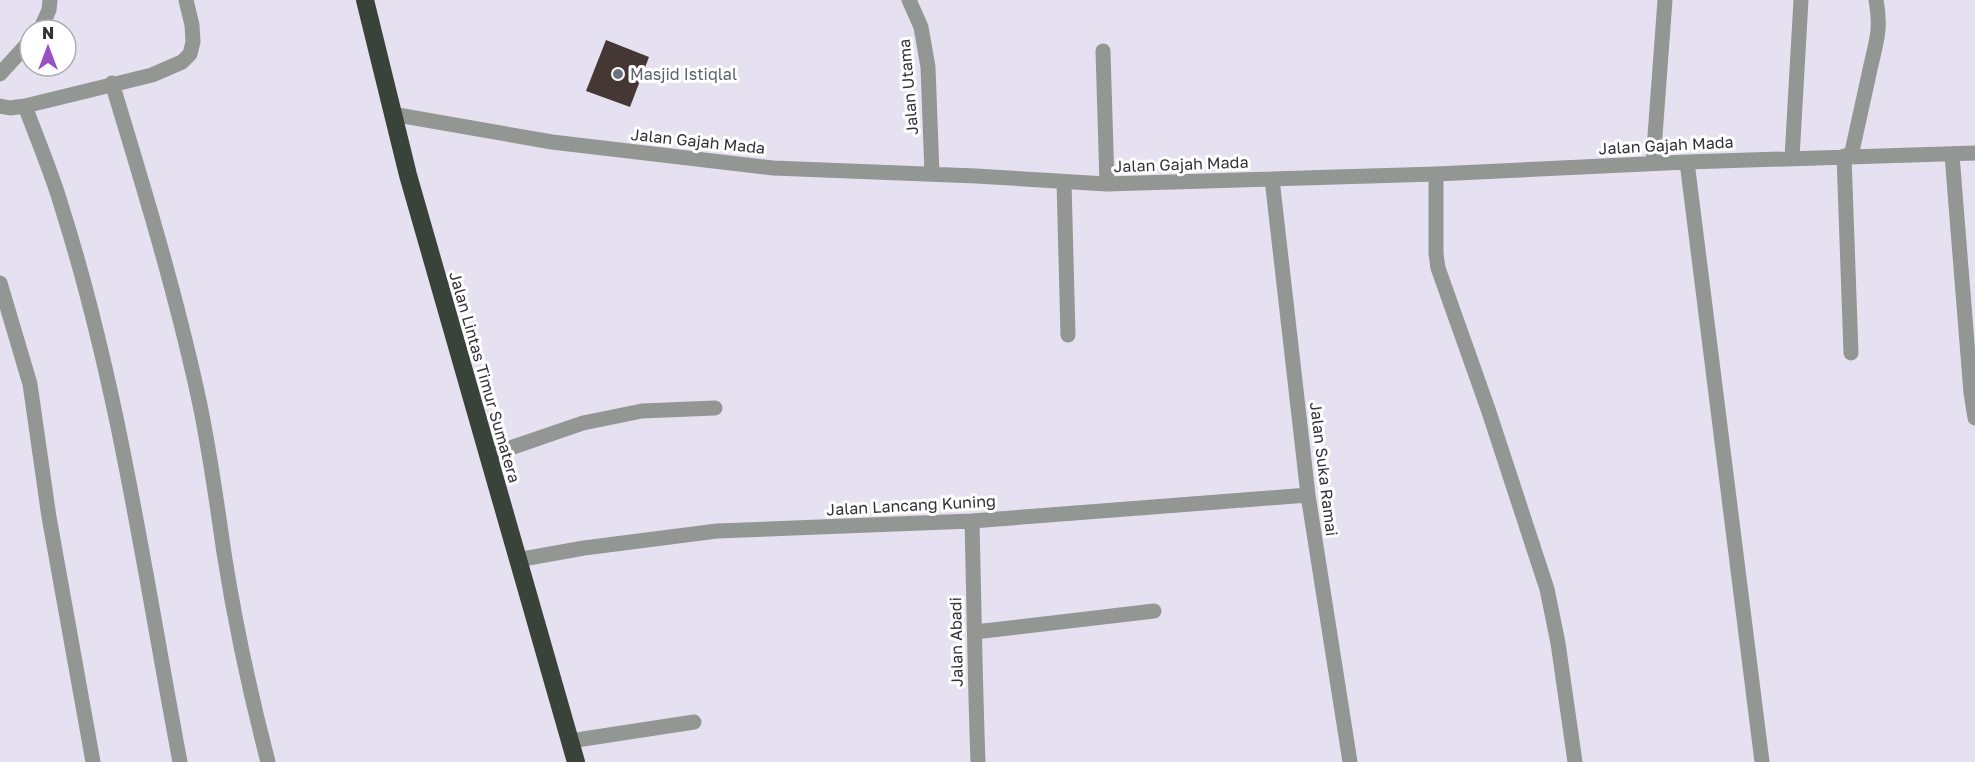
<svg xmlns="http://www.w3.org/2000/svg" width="1975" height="762" font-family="'Golos Text',sans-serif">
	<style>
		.building { fill: #453834 }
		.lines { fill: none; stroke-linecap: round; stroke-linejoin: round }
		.minor { stroke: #929793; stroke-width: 15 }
		.highway { stroke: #39433a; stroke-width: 18 }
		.worship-dot { fill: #6b7280; stroke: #fff; stroke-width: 2 }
		.labels { text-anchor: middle; stroke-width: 6; stroke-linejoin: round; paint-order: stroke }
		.worship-label { font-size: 16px; fill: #5b616d; stroke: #fff; text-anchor: start }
		.street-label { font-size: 16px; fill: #343238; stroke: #fff }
	</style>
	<rect width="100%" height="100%" fill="#e6e1f0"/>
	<path class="building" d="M606,40L649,57L630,107L586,91Z"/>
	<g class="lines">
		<path class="minor" d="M909,0L921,27L928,67L932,174
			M40,30L49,10L50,0
			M1103,51L1107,184
			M0,74L30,41
			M112,83C143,185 174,287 197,391C209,444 216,498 224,553C235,623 250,693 268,762
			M0,106L10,108L25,106L152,75L182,62L190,54L193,42L192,25L186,0
			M25,106C37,139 52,173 62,208C119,388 145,577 180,762
			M392,114L552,142L773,168L976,176L1107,184L1436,174L1687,162L1975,153
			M1952,155L1971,393L1975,418
			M1844,156L1851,353
			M1851,156C1857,129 1863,101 1869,74C1875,45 1882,31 1876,0
			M1792,158L1801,0
			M1687,162L1762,762
			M1653,163L1665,0
			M1436,174V254L1438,268L1488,409L1547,589L1558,643L1575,762
			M1272,179L1308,495L1350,762
			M1064,182L1068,335
			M0,283L30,384L49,517L93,762
			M487,456L583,423L642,411L715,408
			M972,521C974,602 975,682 978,762
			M517,560L584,548L717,531L972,521L1308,495
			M975,632L1154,611
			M570,741L694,722"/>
		<path class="highway" d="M365,0L408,175L576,762"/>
	</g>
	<circle class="worship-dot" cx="618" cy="74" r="6"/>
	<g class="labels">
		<g class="worship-label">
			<text x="630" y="80">Masjid Istiqlal</text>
		</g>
		<g class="street-label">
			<text transform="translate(908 87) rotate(-95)" y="6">Jalan Utama</text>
			<text transform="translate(698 141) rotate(6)" y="6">Jalan Gajah Mada</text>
			<text transform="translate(1666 145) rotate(-3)" y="6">Jalan Gajah Mada</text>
			<text transform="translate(1181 164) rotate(-2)" y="6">Jalan Gajah Mada</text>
			<text transform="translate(485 377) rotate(74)" y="6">Jalan Lintas Timur Sumatera</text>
			<text transform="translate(1324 469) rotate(83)" y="6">Jalan Suka Ramai</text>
			<text transform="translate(911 505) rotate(-3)" y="6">Jalan Lancang Kuning</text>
			<text transform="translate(956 642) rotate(-91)" y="6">Jalan Abadi</text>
		</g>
	</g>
	<g transform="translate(48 48)"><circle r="28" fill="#ffffff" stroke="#aeadaf" stroke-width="1.5"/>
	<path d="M0-4.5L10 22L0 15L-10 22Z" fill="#9851c5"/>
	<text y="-9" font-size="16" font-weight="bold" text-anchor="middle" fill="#343238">N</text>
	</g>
</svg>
